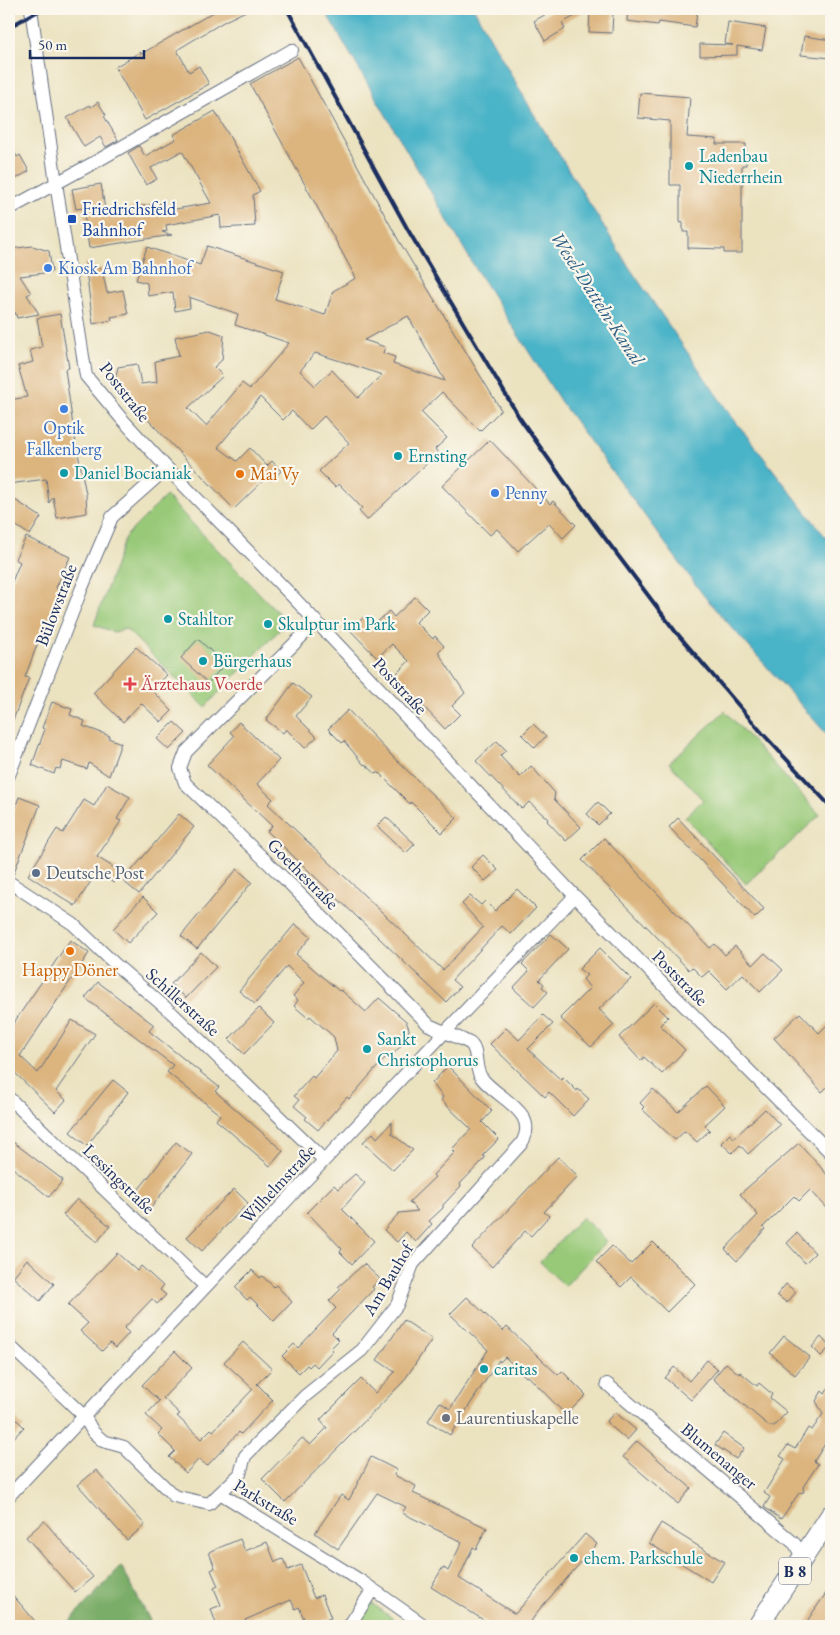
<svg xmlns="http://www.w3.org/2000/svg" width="840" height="1635" font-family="'EB Garamond',serif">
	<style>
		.green { fill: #98c978; stroke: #5a7c6b }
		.forest { fill: #7aad68; stroke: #4a6e63 }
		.water { fill: #49b3c7; stroke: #327192 }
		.building { fill: #dbb47e; fill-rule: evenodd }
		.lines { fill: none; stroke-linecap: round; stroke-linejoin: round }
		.minor-casing { stroke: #646e80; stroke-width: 14 }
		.primary-casing { stroke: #646e80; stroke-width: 22 }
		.minor { stroke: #fff; stroke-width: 12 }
		.primary { stroke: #fff; stroke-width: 20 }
		.rail { stroke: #1b2f5e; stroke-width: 4 }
		.culture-dot { fill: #0f9aa8; stroke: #fbf7ec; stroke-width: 2 }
		.transit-dot { fill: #1a4fb4; stroke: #fbf7ec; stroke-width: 2 }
		.shop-dot { fill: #3f7fe0; stroke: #fbf7ec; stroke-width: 2 }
		.food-dot { fill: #e8710a; stroke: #fbf7ec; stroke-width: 2 }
		.health-dot { fill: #e0444e; stroke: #fbf7ec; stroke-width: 2 }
		.service-dot { fill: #5c6f8a; stroke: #fbf7ec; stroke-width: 2 }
		.worship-dot { fill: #6b7280; stroke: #fbf7ec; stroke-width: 2 }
		.labels { text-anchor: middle; stroke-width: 4.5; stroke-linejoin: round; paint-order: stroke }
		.shield { fill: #fbf7ec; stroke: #5e6b89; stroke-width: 1 }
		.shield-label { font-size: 16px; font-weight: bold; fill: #1b2f5e }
		.culture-label { font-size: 18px; fill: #0d838f; stroke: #fbf7ec; text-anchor: start }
		.transit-label { font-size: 18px; fill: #164399; stroke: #fbf7ec; text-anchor: start }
		.shop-label { font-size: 18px; fill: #366cbe; stroke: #fbf7ec; text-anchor: start }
		.street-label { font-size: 18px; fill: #1b2f5e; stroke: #fbf7ec }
		.food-label { font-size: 18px; fill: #c56008; stroke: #fbf7ec; text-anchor: start }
		.health-label { font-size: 18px; fill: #be3a42; stroke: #fbf7ec; text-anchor: start }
		.service-label { font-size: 18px; fill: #4e5e75; stroke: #fbf7ec; text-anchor: start }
		.worship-label { font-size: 18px; fill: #5b616d; stroke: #fbf7ec; text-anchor: start }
		.water-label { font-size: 19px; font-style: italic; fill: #2b5d83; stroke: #fbf7ec }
	</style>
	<rect width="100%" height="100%" fill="#fbf7ec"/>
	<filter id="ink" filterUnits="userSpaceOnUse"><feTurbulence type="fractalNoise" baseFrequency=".02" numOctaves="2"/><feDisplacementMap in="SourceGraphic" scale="10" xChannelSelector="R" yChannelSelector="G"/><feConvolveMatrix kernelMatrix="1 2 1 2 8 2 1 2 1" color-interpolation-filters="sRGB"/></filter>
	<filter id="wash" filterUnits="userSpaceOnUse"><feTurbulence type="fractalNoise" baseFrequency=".0096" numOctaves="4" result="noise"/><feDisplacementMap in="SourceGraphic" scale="20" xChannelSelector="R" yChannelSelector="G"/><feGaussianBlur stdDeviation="1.12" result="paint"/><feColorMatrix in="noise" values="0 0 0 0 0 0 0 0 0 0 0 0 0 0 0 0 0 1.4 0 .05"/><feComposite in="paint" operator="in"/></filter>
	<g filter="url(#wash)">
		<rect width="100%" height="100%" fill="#ebe2c0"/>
		<path class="green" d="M166,496L287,622L205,707L126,629L114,632L94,625L125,537Z
			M725,711L820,815L746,884L685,817L703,800L669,763Z
			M582,1217L607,1241L565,1286L540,1262Z
			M369,1601L403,1626H352Z"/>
		<path class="forest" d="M121,1566L153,1626H70L67,1624Z"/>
		<path class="water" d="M324,9H474L532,111L629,267L729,413L831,544V739L704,596L561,402L477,271Z"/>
		<g id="blocks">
			<path class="building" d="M219,9H250L225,21L177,50L189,72L199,66L209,84L145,120L115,67L140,52L141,54Z
				M555,9H588L562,23L565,29L545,41L534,21Z
				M628,9H673L697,12L695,27L659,22L658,25L627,21Z
				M590,10L613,11L612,33L589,32Z
				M728,22L766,28L762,50L737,46V55L700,56V44L733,45L725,44Z
				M804,36L831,40V58L801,55Z
				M298,57L399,241L501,410L480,431L442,392L421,412L447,438L435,449L438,453L367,520L359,511L362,508L339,484L335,487L319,471L349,443L324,416L310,430L292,411L283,420L260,397L218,447L237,461L250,448L267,466L272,461L281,471L271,481L267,477L234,509L123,394L125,393L115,379L118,367L137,364L141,384L157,382L155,361L179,356L175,337L210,330L224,335L222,360L214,367L223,376L188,408L206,426L242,383L250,389L289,343L235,325L238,314L189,297L190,308L175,311L173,292L148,296L147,283L136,280L147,247L200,265L207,246L284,271L275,299L325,315L333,291L356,278L250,84ZM408,316L445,381L393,364L395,357L383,353L385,347L364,340ZM315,353L350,364L382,375L358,398L332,370L315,386L300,371Z
				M640,93L690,97L687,137L717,139L716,144H746V165H742V253H724V249L688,248V232H683V222L680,223V185H670V121L638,118Z
				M98,102L106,115L104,116L118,140L106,147L100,137L84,147L67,118L90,105L91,107Z
				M215,111L260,191L253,195L255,226L221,228L220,215L166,225L167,231L162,232L172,235L89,248L83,208L76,209L72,189L101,184L105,209L98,213L163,203L164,211L211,203L182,151L151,168L157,179L146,185L128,153L139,146L145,156L176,139L173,135Z
				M9,142L17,157L20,155L29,171L9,183Z
				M32,246L49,251L52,272L20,276L31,293L27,295L39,314L17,318L15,312L9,314V249Z
				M85,263L102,269L107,293L123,290L128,314L111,317L112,320L93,324Z
				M60,314L69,368L65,369L74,433L86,494L87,513L57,518L53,497L49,503L46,479L9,484V400L27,397L18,366L33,362L30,350L42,347L37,318Z
				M490,440L550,504L553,501L576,525L563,538L549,523L518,551L497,529L490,535L442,486Z
				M9,496L41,517L30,535L9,521Z
				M26,537L70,557L56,588L63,591L50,623L46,621L25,677L29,678L10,728L9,589L20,562L15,559Z
				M415,597L428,610L416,622L433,639L435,636L444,646L438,652L465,693L452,706L460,714L445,729L394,676L409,661L392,644L377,658L350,630L365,616L374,625L389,611L394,617Z
				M198,639L225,664L208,683L181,658Z
				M136,647L167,675L152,690L172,711L161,722L141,703L123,722L93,693Z
				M293,683L312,697L296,716L317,737L305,748L286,729L283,733L266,720Z
				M52,702L72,709L70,715L85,721L83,726L110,736L108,738L121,743L109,776L89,763L87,769L63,761L60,769L56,768L54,774L32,765L45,729L42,728Z
				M348,710L393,757L457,818L442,833L411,802L410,804L378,772L376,774L365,764L364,765L344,741L342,743L328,729Z
				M174,722L186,733L169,750L157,739Z
				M239,722L279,760L257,784L273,799L268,804L443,970L483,927L462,904L470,896L481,905L485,901L495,911L517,889L536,908L511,934L502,926L452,980L460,987L446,1002L267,831L272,826L207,765L234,736L230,732Z
				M533,724L546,736L535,748L522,735Z
				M497,741L506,750L500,756L520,777L531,766L555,793L554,799L581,827L566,841L547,821L548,819L529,802L522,809L476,761Z
				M107,784L130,797L117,819L121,821L97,857L121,872L114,883L97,872L75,906L28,875L57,829L63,833L84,800L94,806Z
				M19,797L40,805L13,875L9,874V825Z
				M598,802L610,814L598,825L587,814Z
				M179,814L194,827L139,894L123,881Z
				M386,817L415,844L406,853L377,826Z
				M678,818L764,909L755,918L669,827Z
				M604,838L710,948L715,944L725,955L735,946L753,965L765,953L783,970L760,992L743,974L727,989L709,971L702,977L692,967L689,970L582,860Z
				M483,855L498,870L485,881L471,867Z
				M237,869L252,882L197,949L181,936Z
				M143,897L158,912L128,943L113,929Z
				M295,924L311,937L296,954L339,991L341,990L366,1012L379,998L406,1021L409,1029L407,1039L388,1060L386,1057L349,1099L347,1097L318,1130L305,1119L307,1117L294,1106L299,1100L294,1096L312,1076L314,1078L337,1051L334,1037L310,1016L308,1018L294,1006L298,1000L293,996L304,983L287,966L255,1004L239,991Z
				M551,934L568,949L539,980L544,984L542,987L548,992L534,1007L513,988L529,971L522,964Z
				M70,940L89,953L20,1056L38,1073L72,1020L95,1034L56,1091L66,1100L55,1112L11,1069L9,1073V1030Z
				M600,948L631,979L599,1009L614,1025L591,1047L560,1018L590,988L583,979L587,975L579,969Z
				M201,952L216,967L186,998L171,984Z
				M98,982L154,1025L149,1031L219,1087L215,1091L283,1151L270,1166L216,1120L220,1115L167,1072L173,1065L85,998Z
				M654,1003L668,1017L660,1025L685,1050L662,1074L644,1057L641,1061L619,1037Z
				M259,1008L274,1023L244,1054L229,1039Z
				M800,1013L819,1033L831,1021V1083L822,1092L774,1038Z
				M543,1015L553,1024L528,1049L561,1080L563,1077L577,1091L578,1089L589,1099L573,1116L549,1092L545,1097L490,1044L506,1028L519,1040Z
				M448,1066L492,1111L482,1122L499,1139L483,1155L485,1158L460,1184L461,1186L443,1205V1208L429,1221L432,1224L416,1242L406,1232L397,1242L384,1230L399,1213L418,1211L409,1202L435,1177L433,1175L455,1152L452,1149L471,1129L441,1100L443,1097L432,1083Z
				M113,1080L128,1092L87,1146L70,1132Z
				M706,1086L725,1106L705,1125L710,1130L697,1142L685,1131L675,1140L642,1109L644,1107L640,1103L653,1089L678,1112Z
				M765,1109L780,1125L748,1154L740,1145L732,1153L721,1143L730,1134L734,1138Z
				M392,1122V1134L413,1150L393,1170L363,1142L373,1133L377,1138Z
				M9,1139L63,1180L49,1197L9,1165Z
				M176,1142L192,1154L151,1208L135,1194Z
				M799,1143L831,1179V1212L810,1190L799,1201L794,1196L763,1227L765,1229L737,1261L725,1249L758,1215L740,1194Z
				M558,1157L578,1176L544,1212L549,1216L531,1236L525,1231L492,1267L472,1248Z
				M355,1174L365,1183L342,1209L374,1241L352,1264L340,1252L342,1249L307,1212L334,1185L338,1189Z
				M234,1189L248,1203L202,1251L187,1237Z
				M77,1199L110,1226L97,1242L63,1215Z
				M797,1233L815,1253L805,1263L787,1243Z
				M653,1242L695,1284L667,1312L631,1277L621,1287L596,1262L612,1246L631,1264Z
				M117,1253L137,1271L141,1266L163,1286L160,1290L166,1295L157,1304L152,1299L124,1328L129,1333L115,1348L110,1343L102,1351L80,1331L88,1323L68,1305Z
				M27,1259L54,1284L40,1301L13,1277Z
				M364,1264L380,1279L372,1287L374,1289L332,1333L339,1340L331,1348L333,1350L317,1367L313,1363L309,1367L307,1365L299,1373L282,1356L294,1344L298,1348L336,1308L329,1301L341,1289L338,1287Z
				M252,1270L260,1278L262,1276L274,1287L276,1285L292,1302L274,1321L250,1297L247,1300L235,1287Z
				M786,1284L796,1292L787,1303L777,1295Z
				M467,1297L503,1331L507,1327L558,1375L562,1371L586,1395L566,1415L528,1376L526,1377L505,1357L500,1362L499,1360L450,1435L428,1421L440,1402L450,1409L488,1350L450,1314Z
				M404,1320L432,1339L403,1382L285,1502L262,1479L302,1438L310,1445L327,1428L320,1420L361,1379L375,1393L395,1372L377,1360Z
				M784,1336L810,1357L795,1375L770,1353Z
				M821,1337L830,1347L821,1356L812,1347Z
				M243,1342L272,1369L257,1384L273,1400L241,1434L239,1432L207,1466L199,1459L186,1473L169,1457L175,1451L158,1434L162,1430L146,1415L159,1401L142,1385L175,1351L192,1368L163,1398L180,1414L177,1416L201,1439L211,1429L213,1431L253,1389L224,1362Z
				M707,1360L718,1369L691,1400L665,1378L674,1367L689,1381Z
				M726,1363L739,1374L740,1372L757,1386L759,1383L772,1394L770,1398L787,1412L774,1426H769L713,1379Z
				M831,1384V1435L814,1461L818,1464L803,1487L804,1492L799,1493L781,1519L764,1507L770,1497L764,1493L785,1459L780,1456L788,1445L795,1449L808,1428L812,1430L823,1414L816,1401L822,1391L825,1394Z
				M9,1412L24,1427L9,1443Z
				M615,1412L636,1430L627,1440L606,1422Z
				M723,1433L744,1448L736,1459L715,1445Z
				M637,1441L691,1488L678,1504L623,1457Z
				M371,1457L397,1470L394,1475L416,1486L413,1493L487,1528L476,1549L473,1547L459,1578L515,1614L585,1534L597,1544L538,1611L530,1623L534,1626H493L431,1587L443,1567L448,1571L462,1542L402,1513L406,1507L377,1493L338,1549L315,1533L341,1495L349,1500Z
				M96,1470L145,1525L127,1540L78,1485Z
				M44,1521L93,1577L75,1592L26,1537Z
				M661,1523L724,1562L711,1582L649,1543Z
				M240,1539L245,1551L267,1542L275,1562L283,1559L288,1570L301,1565L314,1598L322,1595L331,1618L307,1626L299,1607L295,1609L291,1600L245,1620L247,1626H217L211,1609L221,1605L214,1588L218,1586L211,1570L215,1568L209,1552Z
				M831,1586V1626H805L809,1618Z
				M9,1591L23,1607L39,1626H9Z"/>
		</g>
	</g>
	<g filter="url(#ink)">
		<use href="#blocks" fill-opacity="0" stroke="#646e80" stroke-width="1"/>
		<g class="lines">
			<g class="minor-casing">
				<path id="minor" d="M31,9L56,183L86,376L121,418L167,468L292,596L575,896L831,1153
					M9,209L97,161L292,50
					M9,775L81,590L112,517L167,468
					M9,882L73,924L116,965L173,1014L324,1160
					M9,1098L205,1286
					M9,1345L84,1416L93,1432L103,1441L124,1447L174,1496L209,1504L220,1493L361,1581L425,1626
					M607,1384L795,1544L803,1559
					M220,1493L240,1474L245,1456L305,1396L362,1350L397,1305L413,1264L521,1144C542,1112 495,1098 481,1077C474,1067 479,1053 471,1044C467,1041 437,1029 429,1025L291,885L185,783L180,768L186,752L316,622
					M9,1496L444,1033L575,896
					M349,1626L373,1589"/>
			</g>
			<g class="primary-casing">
				<path id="primary" d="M758,1626L831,1515"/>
			</g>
			<use href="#minor" class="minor"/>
			<use href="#primary" class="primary"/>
			<path class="rail" d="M287,9L408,230L519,417L595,525L675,631L763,734L831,807
				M9,27L42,9"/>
		</g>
	</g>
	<g class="culture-dot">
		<circle cx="689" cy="166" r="5"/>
		<circle cx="398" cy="456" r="5"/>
		<circle cx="64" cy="473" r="5"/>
		<circle cx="168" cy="619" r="5"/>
		<circle cx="268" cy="624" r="5"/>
		<circle cx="203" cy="661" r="5"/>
		<circle cx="367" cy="1049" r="5"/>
		<circle cx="484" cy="1369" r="5"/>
		<circle cx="574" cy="1558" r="5"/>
	</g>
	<rect class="transit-dot" x="67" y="214" width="10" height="10" rx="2.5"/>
	<g class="shop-dot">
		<circle cx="48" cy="268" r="5"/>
		<circle cx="64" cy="409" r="5"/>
		<circle cx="495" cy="493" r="5"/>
	</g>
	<g class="food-dot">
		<circle cx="240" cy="474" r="5"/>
		<circle cx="70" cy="951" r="5"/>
	</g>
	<path class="health-dot" d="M127.5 676.5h5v5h5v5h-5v5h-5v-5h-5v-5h5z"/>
	<circle class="service-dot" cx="36" cy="873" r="5"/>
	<circle class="worship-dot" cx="446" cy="1418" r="5"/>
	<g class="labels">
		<rect class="shield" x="779" y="1557.5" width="32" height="27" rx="4"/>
		<g class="shield-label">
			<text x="795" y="1577">B 8</text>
		</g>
		<g class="culture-label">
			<text x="699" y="162">Ladenbau<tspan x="699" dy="21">Niederrhein</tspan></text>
			<text x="408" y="462">Ernsting</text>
			<text x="74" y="479">Daniel Bocianiak</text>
			<text x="178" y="625">Stahltor</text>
			<text x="278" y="630">Skulptur im Park</text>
			<text x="213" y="667">Bürgerhaus</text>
			<text x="377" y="1045">Sankt<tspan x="377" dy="21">Christophorus</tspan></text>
			<text x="494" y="1375">caritas</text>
			<text x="584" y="1564">ehem. Parkschule</text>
		</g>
		<g class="transit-label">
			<text x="82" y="215">Friedrichsfeld<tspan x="82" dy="21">Bahnhof</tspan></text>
		</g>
		<g class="shop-label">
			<text x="58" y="274">Kiosk Am Bahnhof</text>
			<text x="64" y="434" text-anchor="middle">Optik<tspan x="64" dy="21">Falkenberg</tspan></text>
			<text x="505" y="499">Penny</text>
		</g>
		<g class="street-label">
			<text transform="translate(125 392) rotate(52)" y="6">Poststraße</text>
			<text transform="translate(56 605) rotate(-69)" y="6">Bülowstraße</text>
			<text transform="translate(400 686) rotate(47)" y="6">Poststraße</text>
			<text transform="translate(303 874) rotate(45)" y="6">Goethestraße</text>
			<text transform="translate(680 978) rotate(45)" y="6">Poststraße</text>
			<text transform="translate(183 1002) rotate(42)" y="6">Schillerstraße</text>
			<text transform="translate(119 1179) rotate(44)" y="6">Lessingstraße</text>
			<text transform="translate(278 1184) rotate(-47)" y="6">Wilhelmstraße</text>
			<text transform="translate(388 1279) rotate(-59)" y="6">Am Bauhof</text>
			<text transform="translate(719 1456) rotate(40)" y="6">Blumenanger</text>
			<text transform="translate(266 1502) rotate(31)" y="6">Parkstraße</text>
		</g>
		<g class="food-label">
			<text x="250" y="480">Mai Vy</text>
			<text x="70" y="976" text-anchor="middle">Happy Döner</text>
		</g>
		<g class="health-label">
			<text x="141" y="690">Ärztehaus Voerde</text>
		</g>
		<g class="service-label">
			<text x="46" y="879">Deutsche Post</text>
		</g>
		<g class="worship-label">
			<text x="456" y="1424">Laurentiuskapelle</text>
		</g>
		<g class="water-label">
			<text transform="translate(598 298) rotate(57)" y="7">Wesel-Datteln-Kanal</text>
		</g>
	</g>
	<rect width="840" height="1635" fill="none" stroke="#fbf7ec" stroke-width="30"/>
	<path d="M30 50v8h114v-8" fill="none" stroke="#1b2f5e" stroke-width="2.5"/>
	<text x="38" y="50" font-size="15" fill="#1b2f5e" stroke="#fbf7ec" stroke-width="4" paint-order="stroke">50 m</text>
</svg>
